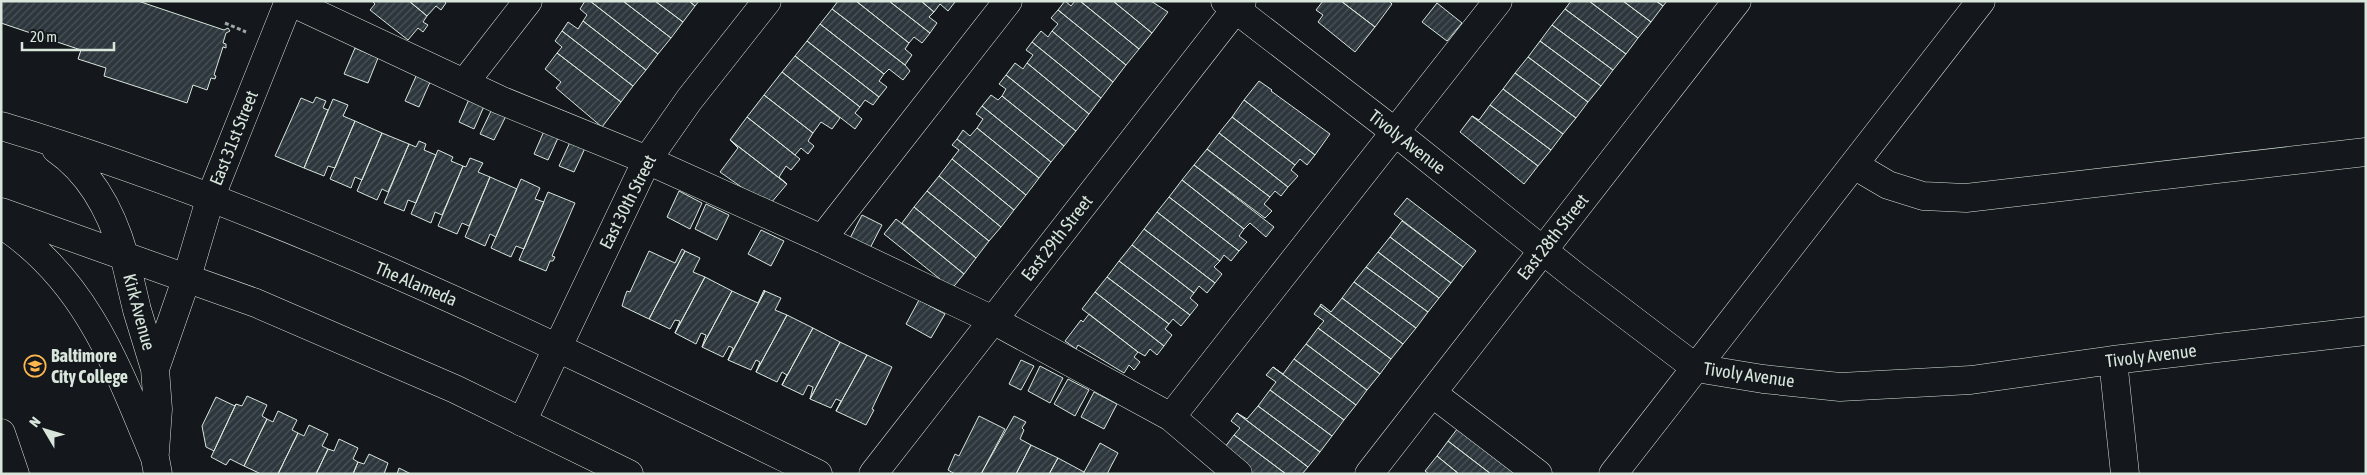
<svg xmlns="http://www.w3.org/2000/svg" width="2367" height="475" font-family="'Asap Condensed',sans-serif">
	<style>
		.building { fill: url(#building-hatch); stroke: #d8e6dc }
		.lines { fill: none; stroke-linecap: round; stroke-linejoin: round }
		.minor-casing { stroke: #d8e6dc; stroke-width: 29 }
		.major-casing { stroke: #d8e6dc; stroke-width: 29 }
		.path { stroke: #9da8a2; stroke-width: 3; stroke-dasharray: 4 2.5; stroke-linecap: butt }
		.minor { stroke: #14181c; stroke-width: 28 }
		.major { stroke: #14181c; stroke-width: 28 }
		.labels { text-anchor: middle; stroke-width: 4; stroke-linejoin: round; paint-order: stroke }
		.street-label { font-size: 18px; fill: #d8e6dc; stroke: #14181c }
		.poi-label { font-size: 18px; font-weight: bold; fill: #d8e6dc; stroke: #14181c; text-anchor: start }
	</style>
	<defs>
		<pattern id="building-hatch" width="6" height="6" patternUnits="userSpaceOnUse" patternTransform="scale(1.25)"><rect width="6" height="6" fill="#2c363c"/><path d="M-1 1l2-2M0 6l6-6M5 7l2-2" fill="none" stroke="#4a5358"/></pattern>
	</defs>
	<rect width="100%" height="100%" fill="#14181c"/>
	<path class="building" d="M1,1H138L224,30L228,28L230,31L226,33L223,43L226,44V48L223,47L214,75L216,76L215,79L211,78L207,90L193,85L187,103L104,76L106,68L78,59L81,50L1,23Z
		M372,1H409L427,16L423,22L428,25L423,32L418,28L408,40L370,10L375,4Z
		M409,1H444L446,3L441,10L436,6L427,16Z
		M585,1H590L658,54L646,70L583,21L587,15L580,9Z
		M590,1H623L671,38L658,54Z
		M623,1H655L683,22L671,38Z
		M655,1H689L695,6L683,22Z
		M689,1H699L695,6Z
		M838,1H856L909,43L905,49L912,55L905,65L832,9Z
		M856,1H889L930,33L922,43L914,37L909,43Z
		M889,1H921L934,12L929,17L937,23L930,33Z
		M921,1H954L955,2L948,11L940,4L934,12Z
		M1065,1L1071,6L1075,1H1080L1139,49L1126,65L1058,10Z
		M1080,1H1113L1152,33L1139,49Z
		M1113,1H1151L1168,12L1152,33Z
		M1323,1H1341L1375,27L1355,52L1318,22L1323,15L1316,10Z
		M1341,1H1389L1392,4L1375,27Z
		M1571,1H1589L1638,38L1626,54L1565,9Z
		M1589,1H1623L1651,22L1638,38Z
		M1623,1H1656L1663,6L1651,22Z
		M1656,1H1667L1663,6Z
		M1437,3L1462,23L1447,41L1422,22Z
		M832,9L905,65L910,71L903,80L889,69L884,74L820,24Z
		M1565,9L1626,54L1613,70L1552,25Z
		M1058,10L1126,65L1113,82L1052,31L1058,24L1051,18Z
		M583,21L646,70L633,86L562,31L568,22L578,29Z
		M820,24L884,74L879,81L887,87L879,97L807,41Z
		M1552,25L1613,70L1601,86L1540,41Z
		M562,31L633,86L621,102L557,53L562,47L555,41Z
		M1041,31L1048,37L1052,31L1113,82L1101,98L1032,42Z
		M807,41L879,97L873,105L865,100L860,107L795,56Z
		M1540,41L1601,86L1588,102L1528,57Z
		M1032,42L1101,98L1089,114L1027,63L1033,55L1026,50Z
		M355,48L378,58L368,83L344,74Z
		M557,53L621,102L602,127L556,88L561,82L545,69Z
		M795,56L860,107L855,113L862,119L855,129L782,72Z
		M1528,57L1588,102L1576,118L1515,73Z
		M1015,63L1023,69L1027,63L1089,114L1076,131L1006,75Z
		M782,72L840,118L832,129L821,122L813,133L764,95Z
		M1515,73L1576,118L1563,134L1503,89Z
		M417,74L431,80L419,107L405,101Z
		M1006,75L1076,131L1064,146L1002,96L1006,89L999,84Z
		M1259,81L1272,90L1271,91L1330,134L1315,155L1244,100Z
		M1503,89L1563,134L1551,150L1490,105Z
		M764,95L813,133L808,141L814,146L808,154L801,148L795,155L747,117Z
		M991,95L998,100L1002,96L1064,146L1051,162L982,106Z
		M316,97L326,101L323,108L328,110L304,168L275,156L301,98L313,103Z
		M470,97L485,104L474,129L459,122Z
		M333,99L348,105L343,116L355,121L335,168L328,166L324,176L304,168Z
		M1244,100L1315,155L1307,165L1300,159L1295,165L1232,117Z
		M1490,105L1551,150L1538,166L1472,116L1479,120Z
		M982,106L1051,162L1039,178L977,128L983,119L976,114Z
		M492,109L506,116L494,140L480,134Z
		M1472,116L1538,166L1524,184L1460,132Z
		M747,117L800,159L791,170L786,166L779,177L787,184L730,140Z
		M1232,117L1295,165L1291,170L1298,176L1288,187L1219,133Z
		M355,121L382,133L362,180L355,177L351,188L330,179Z
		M977,128L1039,178L1026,195L957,139L963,130L970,136Z
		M544,131L558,138L548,160L534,154Z
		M382,133L409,144L388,192L382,189L377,200L357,191Z
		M1219,133L1288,187L1281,196L1275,191L1270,197L1207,149Z
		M957,139L1026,195L1014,210L952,159L959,150L952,145Z
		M571,140L586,146L574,172L559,166Z
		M730,140L787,184L771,203L754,196L720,172L738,148Z
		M419,141L426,144L424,150L436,155L416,203L408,200L404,211L384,203L409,144L416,147Z
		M1207,149L1270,197L1264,204L1272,211L1265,218L1194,165Z
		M438,150L453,157L451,161L463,166L442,215L435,212L431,223L411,214Z
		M470,158L483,163L478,172L490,177L469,226L462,223L457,234L438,226L463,166L466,167Z
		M952,159L1014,210L1001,227L939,176Z
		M1194,165L1274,227L1266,237L1250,223L1244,229L1182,180Z
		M939,176L1001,227L989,241L927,191Z
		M490,177L517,189L496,237L490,234L485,246L465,237Z
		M521,179L540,188L535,199L544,202L524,249L516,246L511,257L491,248Z
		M1182,180L1244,229L1239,236L1247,242L1239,251L1169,197Z
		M679,191L702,203L690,229L667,217Z
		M927,191L989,241L976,258L914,207Z
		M548,192L575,203L552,256L555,257L553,261H550L546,271L519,260Z
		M1169,197L1239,251L1231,261L1224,255L1220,261L1157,212Z
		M1407,198L1476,251L1463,267L1394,214Z
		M706,204L729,215L717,240L695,229Z
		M914,207L976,258L964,274L902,223Z
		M1157,212L1220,261L1214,267L1222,274L1215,283L1144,229Z
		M862,215L882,225L868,252L848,242Z
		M896,219L964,274L950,291L938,282L940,279L884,234Z
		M1402,221L1463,267L1451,283L1390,237Z
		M1144,229L1215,283L1207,293L1199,286L1194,293L1132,245Z
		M761,230L784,241L771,266L748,254Z
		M1390,237L1451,283L1439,298L1378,252Z
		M1132,245L1194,293L1190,298L1198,305L1190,315L1119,261Z
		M682,249L685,251L649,319L622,306L625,296L627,291L630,292L649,251L675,263Z
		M685,251L700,258L693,272L705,277L675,333L680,321L675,320L670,329L649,319Z
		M1378,252L1439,298L1428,312L1366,267Z
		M1119,261L1190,315L1181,326L1173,319L1169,324L1107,277Z
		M1366,267L1428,312L1416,328L1354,282Z
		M705,277L732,291L702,347L706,335L701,333L696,344L675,333Z
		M1107,277L1169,324L1165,329L1172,335L1164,346L1095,292Z
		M1354,282L1416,328L1403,344L1342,298Z
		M764,290L765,291L728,360L733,348L729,346L723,357L702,347L732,291L758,303Z
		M765,291L781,298L775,310L787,315L756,372L760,362L756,360L751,370L728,360Z
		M1095,292L1164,346L1157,355L1150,349L1145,356L1138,352L1082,309Z
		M1342,298L1403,344L1391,359L1320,306L1321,304L1331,312Z
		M919,300L945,314L931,338L906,324Z
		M1320,306L1391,359L1380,374L1318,328L1324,321L1314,314Z
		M1089,314L1138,352L1134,357L1140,362L1134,370L1129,365L1124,373L1078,345L1076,349L1065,341L1081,320L1083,322Z
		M787,315L813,328L782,385L787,375L782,372L777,382L756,372Z
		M813,328L840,342L810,399L813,387L808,385L803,395L782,385Z
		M1318,328L1380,374L1367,390L1306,344Z
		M840,342L867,355L836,411L841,401L836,399L831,408L810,399Z
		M1306,344L1367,390L1356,405L1294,359Z
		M867,355L892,367L872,409L874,410L866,425L836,411Z
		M1294,359L1356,405L1344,420L1273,367L1283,374Z
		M1021,360L1034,366L1021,390L1009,384Z
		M1040,366L1063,378L1050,403L1028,391Z
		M1273,367L1344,420L1332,436L1270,390L1276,382L1266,375Z
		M1068,379L1089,390L1075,416L1054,404Z
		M1270,390L1332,436L1320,452L1258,406Z
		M1094,392L1117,404L1104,429L1081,417Z
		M247,396L267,405L262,416L267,419L244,466L230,459L226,465L211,457L236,404L242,406Z
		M216,397L235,406L236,404L214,451L206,447L202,426Z
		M1258,406L1320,452L1308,467L1237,413L1247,419Z
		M278,411L297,420L292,430L298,433L278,474H261L244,466L267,419L273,422Z
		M1237,413L1308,467L1302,474H1286L1234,435L1240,428L1231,421Z
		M979,416L1005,429L981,474H955L948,470L955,454L959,456Z
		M1014,416L1026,422L1022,428L1024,430L1020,439L1031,445L1016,474H981Z
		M1461,424L1520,474H1491L1448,441Z
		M309,425L328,434L322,446L328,449L316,474H278L298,433L304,436Z
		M1234,435L1286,474H1251L1222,451Z
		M339,439L358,448L353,459L358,462L353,474H316L328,449L334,451Z
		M1448,441L1491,474H1459L1437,456Z
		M1100,443L1118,453L1107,474H1083Z
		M1031,445L1058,458L1049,474H1016Z
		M369,454L388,463L384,474H353L358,462L364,464Z
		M1437,456L1459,474H1429L1425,471Z
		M1058,458L1084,472L1083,474H1049Z
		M399,468L411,474H397Z"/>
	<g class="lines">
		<g class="minor-casing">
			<path id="minor" d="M289,1L500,100L647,160L822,239L993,320L1171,417L1238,474
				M1225,1L1395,132L1575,276L1696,368L1763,379L1840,387L1971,380L2113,360L2366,331
				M465,82L528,1
				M1854,165L1888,185L1923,196L1966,198L2366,152
				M1,224C87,280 118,369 155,458L158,474
				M822,239L1008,1
				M124,255L137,310L155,369L158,409L155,452
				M2113,360L2125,474
				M155,369L187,277L211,196L289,1
				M1432,393L1538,474
				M1171,417L1498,1
				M522,422L647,160L689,100L767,1
				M1,433L15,474
				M873,474L1242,1
				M1369,474L1737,1
				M1613,474L1981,1"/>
		</g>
		<g class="major-casing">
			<path id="major" d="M1,126C285,211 552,344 818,474
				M56,149C92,174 112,213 124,255
				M1,212L256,303L455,389L629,474"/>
		</g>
		<path class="path" d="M225,23L246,32"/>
		<use href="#minor" class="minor"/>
		<use href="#major" class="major"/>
	</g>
	<defs>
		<g id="school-ring" transform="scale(1.125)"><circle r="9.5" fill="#14181c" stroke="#ffb74d" stroke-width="1.5"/><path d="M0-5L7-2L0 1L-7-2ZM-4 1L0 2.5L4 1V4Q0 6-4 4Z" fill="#ffb74d"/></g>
	</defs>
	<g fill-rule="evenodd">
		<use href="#school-ring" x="35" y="366"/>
	</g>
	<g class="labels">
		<g class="street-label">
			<text transform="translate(234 138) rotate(-68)" y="6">East 31st Street</text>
			<text transform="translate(1407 142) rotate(38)" y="6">Tivoly Avenue</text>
			<text transform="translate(628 202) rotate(-63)" y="6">East 30th Street</text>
			<text transform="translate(1553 237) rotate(-52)" y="6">East 28th Street</text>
			<text transform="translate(1057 238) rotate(-52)" y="6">East 29th Street</text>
			<text transform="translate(416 284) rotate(23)" y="6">The Alameda</text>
			<text transform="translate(139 312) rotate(75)" y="6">Kirk Avenue</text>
			<text transform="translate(2151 356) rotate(-7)" y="6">Tivoly Avenue</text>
			<text transform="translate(1749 375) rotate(8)" y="6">Tivoly Avenue</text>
		</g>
		<g class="poi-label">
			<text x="51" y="362">Baltimore<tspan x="51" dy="21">City College</tspan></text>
		</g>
	</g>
	<rect width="2367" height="475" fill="none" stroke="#d8e6dc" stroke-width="5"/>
	<g transform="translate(45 430) rotate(308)" stroke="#14181c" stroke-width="4" paint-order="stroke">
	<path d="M0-4L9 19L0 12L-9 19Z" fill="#d8e6dc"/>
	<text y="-8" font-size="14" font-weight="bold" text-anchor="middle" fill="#d8e6dc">N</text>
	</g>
	<path d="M22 42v8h92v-8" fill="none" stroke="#d8e6dc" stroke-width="2.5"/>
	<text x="30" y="42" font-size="15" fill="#d8e6dc" stroke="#14181c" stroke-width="4" paint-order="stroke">20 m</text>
</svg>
